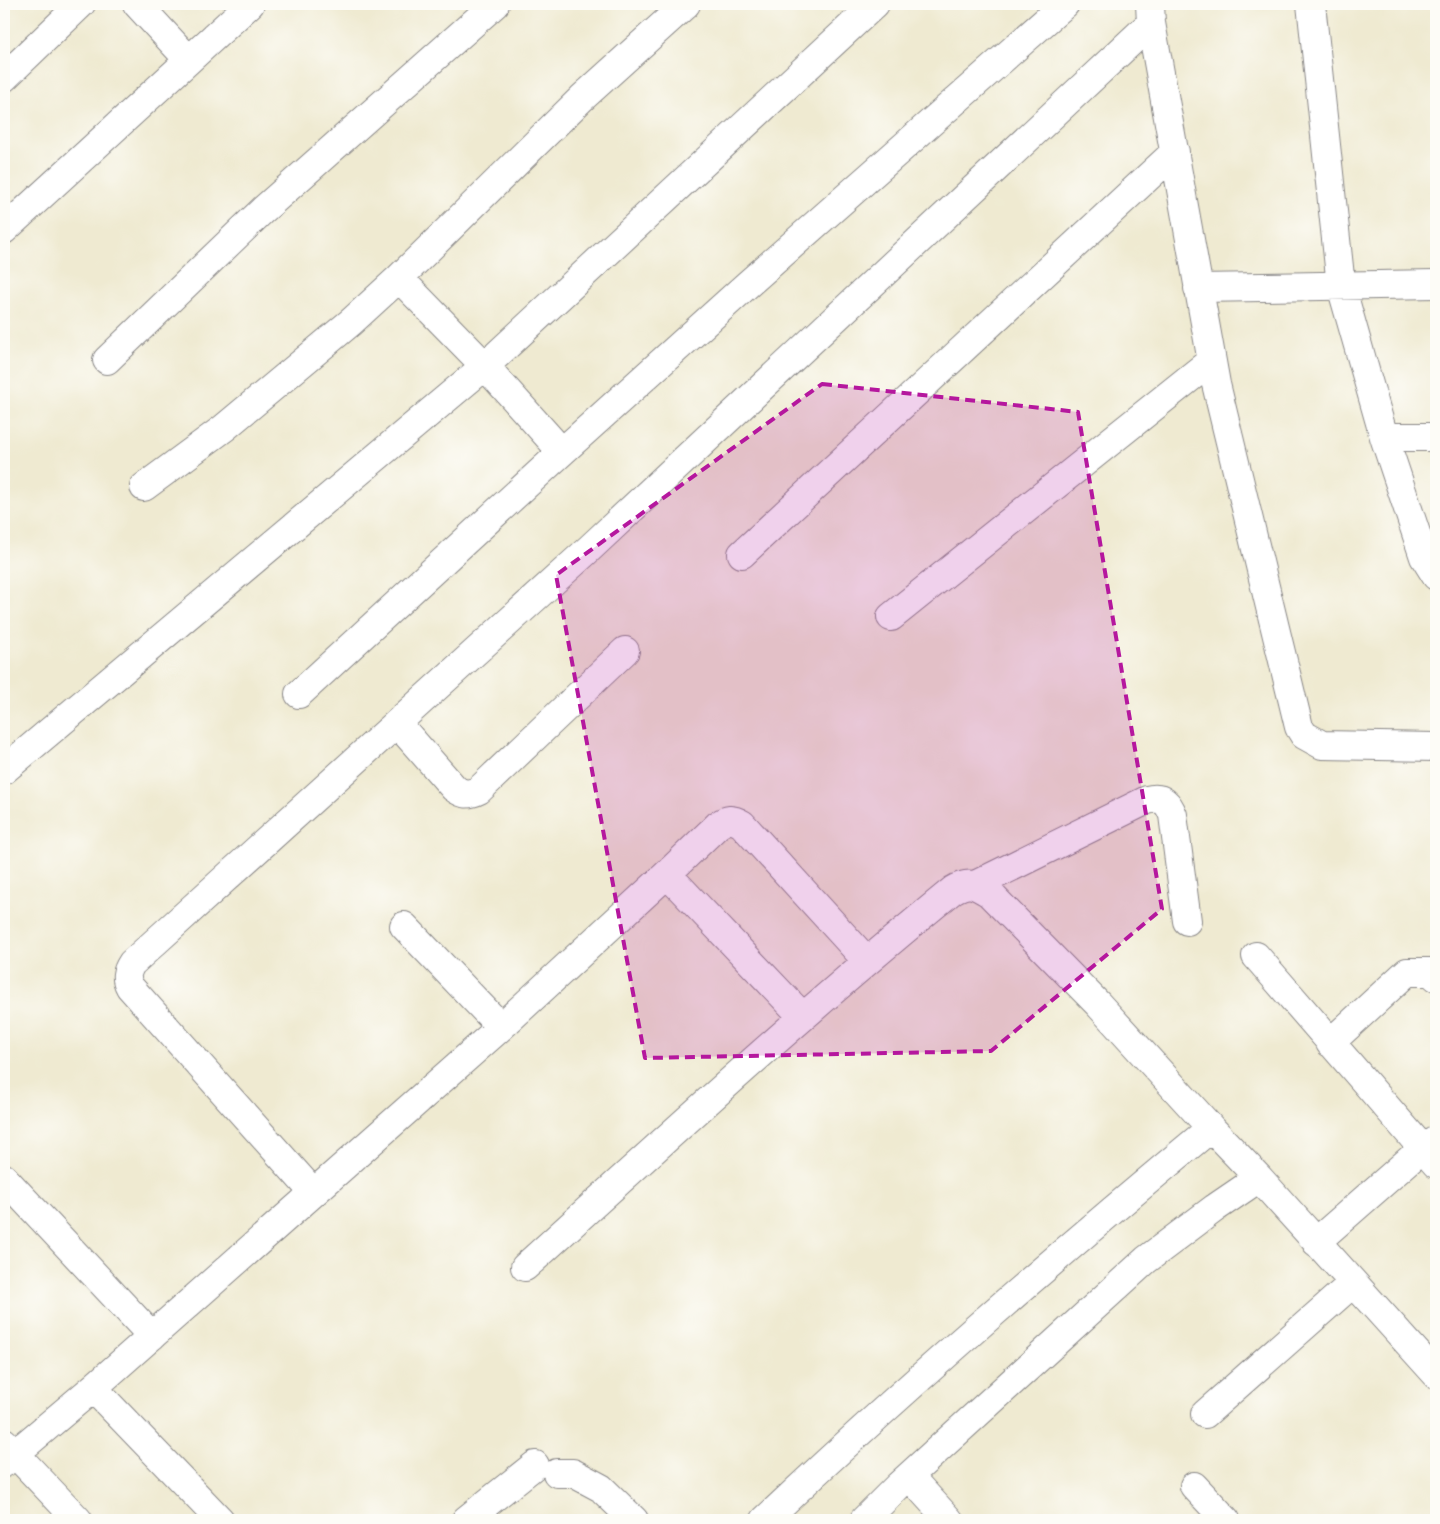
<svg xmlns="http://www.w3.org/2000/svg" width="1440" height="1524" font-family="'Comic Neue',sans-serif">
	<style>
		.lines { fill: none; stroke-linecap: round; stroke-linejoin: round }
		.street-casing { stroke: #888686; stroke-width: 30 }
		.street { stroke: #fff; stroke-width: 28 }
		.marked { fill: #b5179e; fill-opacity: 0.2; stroke: #b5179e; stroke-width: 4; stroke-dasharray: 10 6; stroke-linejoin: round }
	</style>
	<rect width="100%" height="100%" fill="#fdfcf7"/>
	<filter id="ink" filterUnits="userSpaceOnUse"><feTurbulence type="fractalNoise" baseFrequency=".02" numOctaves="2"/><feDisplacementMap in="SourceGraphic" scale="10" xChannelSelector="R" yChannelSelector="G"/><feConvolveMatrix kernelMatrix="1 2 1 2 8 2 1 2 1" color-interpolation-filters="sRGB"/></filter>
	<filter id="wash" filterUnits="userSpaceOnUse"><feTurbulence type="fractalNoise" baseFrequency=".0096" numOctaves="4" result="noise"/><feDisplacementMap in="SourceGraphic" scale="20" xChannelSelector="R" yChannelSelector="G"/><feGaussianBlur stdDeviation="1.12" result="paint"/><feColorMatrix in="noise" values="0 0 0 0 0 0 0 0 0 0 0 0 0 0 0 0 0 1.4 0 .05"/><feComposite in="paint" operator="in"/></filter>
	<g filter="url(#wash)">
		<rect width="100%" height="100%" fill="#efead1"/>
	</g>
	<g filter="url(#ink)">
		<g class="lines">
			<g class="street-casing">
				<path id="street" d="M137,4L188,59
					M1150,4L1151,23L1216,384L1299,727L1304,735L1322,745L1436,747
					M1311,4L1341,286L1384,437L1424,557L1436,576
					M4,78L81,4
					M4,230L250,4
					M399,278L485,366L562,452
					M1198,288L1436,284
					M107,360L263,210L495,4
					M1384,437H1436
					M144,487L224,428L351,322L399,278L582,98L686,4
					M742,554L1175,152
					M891,617L1211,361
					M299,694L562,452L747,285L1065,4
					M397,723L454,788C463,795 469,795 479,790L625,651
					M4,770L485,366L875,4
					M667,874L803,1017
					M975,885L1147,800C1162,796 1168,802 1173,815L1187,921
					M404,926L501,1027
					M1256,956L1436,1164
					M1330,1043L1407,972H1431L1436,977
					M4,1178L152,1336
					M313,1192L130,987C125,978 126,972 132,963L589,549L1151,23
					M1316,1242L1422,1149L1436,1140
					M525,1267C666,1139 806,1010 953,890C969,881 974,884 989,893L1098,1004L1211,1128L1259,1178L1436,1374
					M93,1388L220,1520
					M1205,1414L1353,1283
					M4,1442L78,1520
					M4,1463L93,1388L501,1027L667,874L718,825C727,819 732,818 742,824L867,961
					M557,1473H573L601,1488L634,1520
					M909,1476L949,1520
					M1194,1486L1226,1520
					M466,1520L535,1465
					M765,1520C909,1384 1059,1254 1211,1128
					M864,1520L899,1485L1146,1260L1215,1208L1259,1178"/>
			</g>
			<use href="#street" class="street"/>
		</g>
	</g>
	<path class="marked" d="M822,384L1078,412L1162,909L991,1051L645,1058L556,575Z"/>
	<rect width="1440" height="1524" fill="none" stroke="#fdfcf7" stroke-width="20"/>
</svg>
